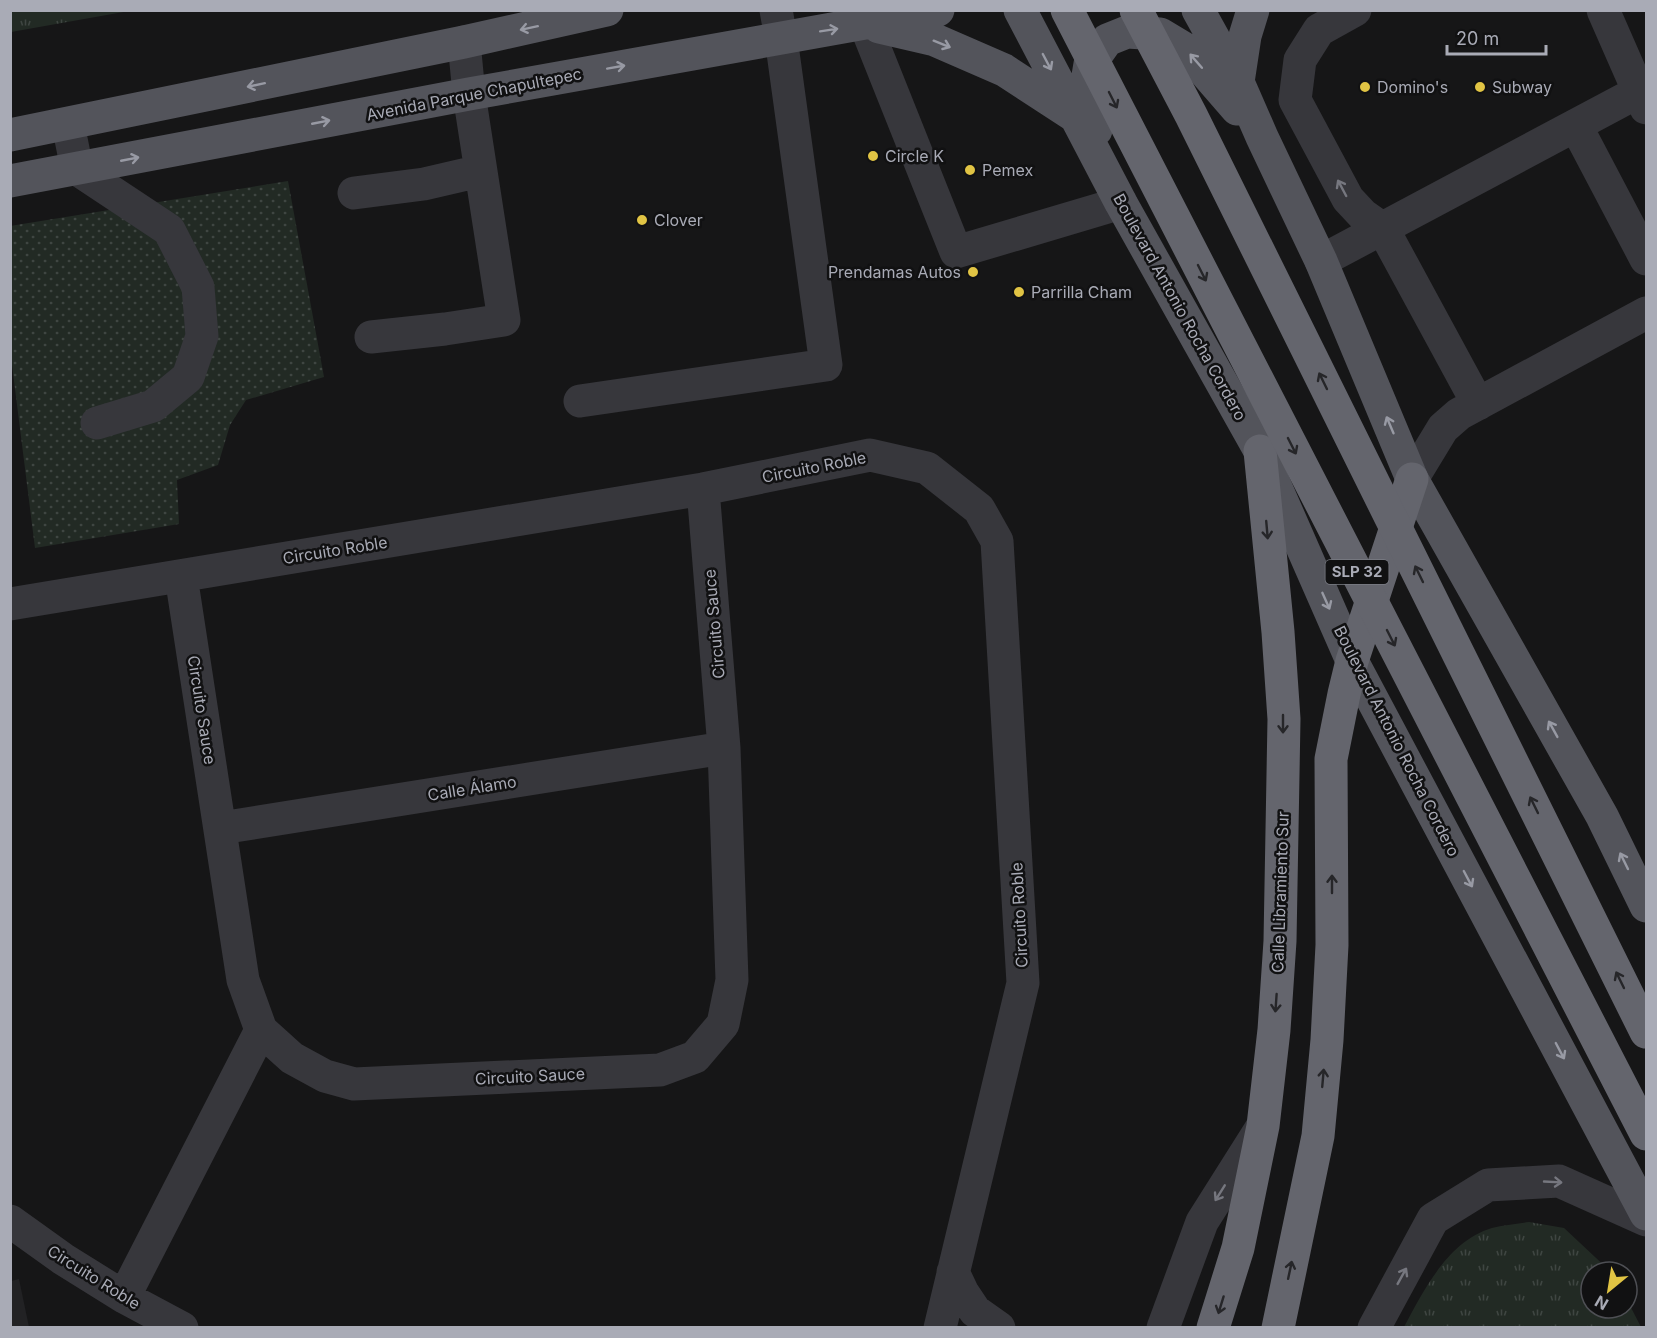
<svg xmlns="http://www.w3.org/2000/svg" width="1657" height="1338" font-family="Inter,sans-serif">
	<style>
		.built { fill: #222224 }
		.grass { fill: url(#grass-tufts) }
		.garden { fill: url(#garden-dots) }
		.lines { fill: none; stroke-linecap: round; stroke-linejoin: round }
		.minor { stroke: #37373c; stroke-width: 33 }
		.major { stroke: #53545b; stroke-width: 33 }
		.highway { stroke: #64656d; stroke-width: 33 }
		.highway-bridge { stroke: #64656d; stroke-width: 33 }
		.oneway { stroke: #989aa4 }
		.oneway2 { stroke: #262629 }
		.oneway3 { stroke: #76777f }
		.poi-dot { fill: #e1c444; stroke: #111112; stroke-width: 2 }
		.labels { text-anchor: middle; stroke-width: 5; stroke-linejoin: round; paint-order: stroke }
		.shield { fill: #111112; stroke: #7b7d85; stroke-width: 1.5 }
		.shield-label { font-size: 15px; font-weight: bold; fill: #a9abb6 }
		.poi-label { font-size: 16px; fill: #a9abb6; stroke: #111112; text-anchor: start }
		.street-label { font-size: 16px; fill: #a9abb6; stroke: #111112 }
	</style>
	<defs>
		<pattern id="grass-tufts" width="24" height="20" patternUnits="userSpaceOnUse" patternTransform="scale(1.5)"><rect width="24" height="20" fill="#222a24"/><path d="M3 7l-1-3M5 7V3M7 7l1-3M15 17l-1-3M17 17v-4M19 17l1-3" fill="none" stroke="#3f4642"/></pattern>
		<pattern id="garden-dots" width="8" height="8" patternUnits="userSpaceOnUse" patternTransform="scale(1.5)"><rect width="8" height="8" fill="#222a24"/><path d="M2 2h.1M6 6h.1" fill="none" stroke="#3f4642" stroke-width="1.8" stroke-linecap="round"/></pattern>
	</defs>
	<rect width="100%" height="100%" fill="#161617"/>
	<path class="built" d="M19,1279L29,1327H11V1281Z"/>
	<path class="grass" d="M11,10H129V11L11,32Z
		M1529,1222L1564,1228L1611,1272H1591V1308H1627V1300L1641,1327H1404C1424,1290 1448,1241 1492,1228C1503,1225 1516,1224 1529,1222Z"/>
	<path class="garden" d="M288,181L324,377L246,400L230,425L218,465L177,480L179,524L35,548L11,357L10,226Z"/>
	<g class="lines">
		<path class="minor" d="M862,10L865,24L956,252L1121,203
			M1355,10L1319,30L1300,60L1295,100L1348,199L1363,215L1383,229L1478,404
			M1603,10L1646,108
			M68,124L77,169L169,230L198,287L202,336L188,377L153,406L97,423
			M1576,126L1646,259
			M354,193L424,184L480,171
			M1321,261L1638,92
			M371,337L445,329L504,320L469,94L464,42
			M580,401L826,365L781,38L776,10
			M1412,479L1443,428L1459,414L1646,313
			M181,576L243,980L261,1030L292,1058L325,1076L354,1084L660,1070L695,1057L723,1024L732,980L724,748L703,489
			M10,604L703,489L870,455L927,468L979,509L997,541L1023,983L940,1328
			M221,828L724,748
			M10,1221L63,1259L124,1297L182,1328
			M953,1272L963,1293L975,1311L999,1328
			M124,1297L261,1030
			M1163,1328L1202,1222L1262,1127
			M1374,1328L1433,1219L1488,1185L1559,1181L1646,1220"/>
		<path class="major" d="M1020,10L1121,203L1260,451L1352,661L1646,1214
			M1198,10L1238,82L1262,137L1321,261L1412,479L1602,816L1646,906
			M879,27L935,40L1004,70L1073,115
			M1238,82L1245,36L1253,10
			M1096,130L1089,109L1086,88L1090,64L1107,40L1127,32L1160,34L1185,49L1237,109
			M10,135L464,42L607,10
			M10,181L469,94L938,10"/>
		<path class="highway" d="M1213,1328L1238,1248L1263,1126L1274,1030L1280,941L1284,719L1278,632L1260,451
			M1278,1328L1318,1136L1327,1040L1332,945L1331,759L1344,694L1352,661L1412,479"/>
		<path class="highway-bridge" d="M1067,10L1646,1134
			M1136,10L1191,115L1646,1032"/>
	</g>
	<defs><path id="oneway-shaft" d="M-6 0H5M1.5-3L5.5 0L1.5 3" fill="none" stroke-width="1.6" stroke-linecap="round" stroke-linejoin="round" transform="scale(1.5)"/></defs>
	<g class="oneway">
		<use href="#oneway-shaft" transform="translate(529 28) rotate(168)"/>
		<use href="#oneway-shaft" transform="translate(829 30) rotate(-9)"/>
		<use href="#oneway-shaft" transform="translate(942 44) rotate(22)"/>
		<use href="#oneway-shaft" transform="translate(1196 61) rotate(-131)"/>
		<use href="#oneway-shaft" transform="translate(1047 62) rotate(62)"/>
		<use href="#oneway-shaft" transform="translate(616 67) rotate(-10)"/>
		<use href="#oneway-shaft" transform="translate(256 85) rotate(168)"/>
		<use href="#oneway-shaft" transform="translate(321 122) rotate(-11)"/>
		<use href="#oneway-shaft" transform="translate(130 159) rotate(-11)"/>
		<use href="#oneway-shaft" transform="translate(1390 425) rotate(-113)"/>
		<use href="#oneway-shaft" transform="translate(1326 601) rotate(66)"/>
		<use href="#oneway-shaft" transform="translate(1553 729) rotate(-119)"/>
		<use href="#oneway-shaft" transform="translate(1624 861) rotate(-116)"/>
		<use href="#oneway-shaft" transform="translate(1468 879) rotate(62)"/>
		<use href="#oneway-shaft" transform="translate(1560 1051) rotate(62)"/>
	</g>
	<g class="oneway2">
		<use href="#oneway-shaft" transform="translate(1113 100) rotate(63)"/>
		<use href="#oneway-shaft" transform="translate(1202 273) rotate(63)"/>
		<use href="#oneway-shaft" transform="translate(1323 381) rotate(-116)"/>
		<use href="#oneway-shaft" transform="translate(1292 446) rotate(63)"/>
		<use href="#oneway-shaft" transform="translate(1267 530) rotate(85)"/>
		<use href="#oneway-shaft" transform="translate(1419 574) rotate(-116)"/>
		<use href="#oneway-shaft" transform="translate(1391 638) rotate(63)"/>
		<use href="#oneway-shaft" transform="translate(1283 724) rotate(90)"/>
		<use href="#oneway-shaft" transform="translate(1534 805) rotate(-116)"/>
		<use href="#oneway-shaft" transform="translate(1332 884) rotate(-90)"/>
		<use href="#oneway-shaft" transform="translate(1620 980) rotate(-116)"/>
		<use href="#oneway-shaft" transform="translate(1276 1003) rotate(94)"/>
		<use href="#oneway-shaft" transform="translate(1323 1078) rotate(-85)"/>
		<use href="#oneway-shaft" transform="translate(1290 1270) rotate(-78)"/>
		<use href="#oneway-shaft" transform="translate(1221 1305) rotate(107)"/>
	</g>
	<g class="oneway3">
		<use href="#oneway-shaft" transform="translate(1342 188) rotate(-118)"/>
		<use href="#oneway-shaft" transform="translate(1553 1182) rotate(3)"/>
		<use href="#oneway-shaft" transform="translate(1220 1193) rotate(122)"/>
		<use href="#oneway-shaft" transform="translate(1402 1276) rotate(-61)"/>
	</g>
	<g class="poi-dot">
		<circle cx="1365" cy="87" r="6"/>
		<circle cx="1480" cy="87" r="6"/>
		<circle cx="873" cy="156" r="6"/>
		<circle cx="970" cy="170" r="6"/>
		<circle cx="642" cy="220" r="6"/>
		<circle cx="973" cy="272" r="6"/>
		<circle cx="1019" cy="292" r="6"/>
	</g>
	<g class="labels">
		<rect class="shield" x="1325.5" y="560" width="63" height="24" rx="4.5"/>
		<g class="shield-label">
			<text x="1357" y="577">SLP 32</text>
		</g>
		<g class="poi-label">
			<text x="1377" y="93">Domino's</text>
			<text x="1492" y="93">Subway</text>
			<text x="885" y="162">Circle K</text>
			<text x="982" y="176">Pemex</text>
			<text x="654" y="226">Clover</text>
			<text x="961" y="278" text-anchor="end">Prendamas Autos</text>
			<text x="1031" y="298">Parrilla Cham</text>
		</g>
		<g class="street-label">
			<text transform="translate(474 94) rotate(-11)" y="6">Avenida Parque Chapultepec</text>
			<text transform="translate(1180 307) rotate(61)" y="6">Boulevard Antonio Rocha Cordero</text>
			<text transform="translate(814 467) rotate(-11)" y="6">Circuito Roble</text>
			<text transform="translate(335 550) rotate(-9)" y="6">Circuito Roble</text>
			<text transform="translate(714 624) rotate(-95)" y="6">Circuito Sauce</text>
			<text transform="translate(202 710) rotate(81)" y="6">Circuito Sauce</text>
			<text transform="translate(1397 741) rotate(63)" y="6">Boulevard Antonio Rocha Cordero</text>
			<text transform="translate(472 788) rotate(-9)" y="6">Calle Álamo</text>
			<text transform="translate(1280 892) rotate(-88)" y="6">Calle Libramiento Sur</text>
			<text transform="translate(1019 915) rotate(-93)" y="6">Circuito Roble</text>
			<text transform="translate(530 1076) rotate(-3)" y="6">Circuito Sauce</text>
			<text transform="translate(94 1277) rotate(32)" y="6">Circuito Roble</text>
		</g>
	</g>
	<rect width="1657" height="1338" fill="none" stroke="#a9abb6" stroke-width="24"/>
	<g transform="translate(1609 1290) rotate(210)"><circle r="28" fill="#111112" stroke="#4e4f54" stroke-width="1.5"/>
	<path d="M0-4.5L10 22L0 15L-10 22Z" fill="#e1c444"/>
	<text y="-9" font-size="16" font-weight="bold" text-anchor="middle" fill="#a9abb6">N</text>
	</g>
	<path d="M1447 45v9h99v-9" fill="none" stroke="#a9abb6" stroke-width="3"/>
	<text x="1456" y="45" font-size="18" fill="#a9abb6" stroke="#111112" stroke-width="4.5" paint-order="stroke">20 m</text>
</svg>
